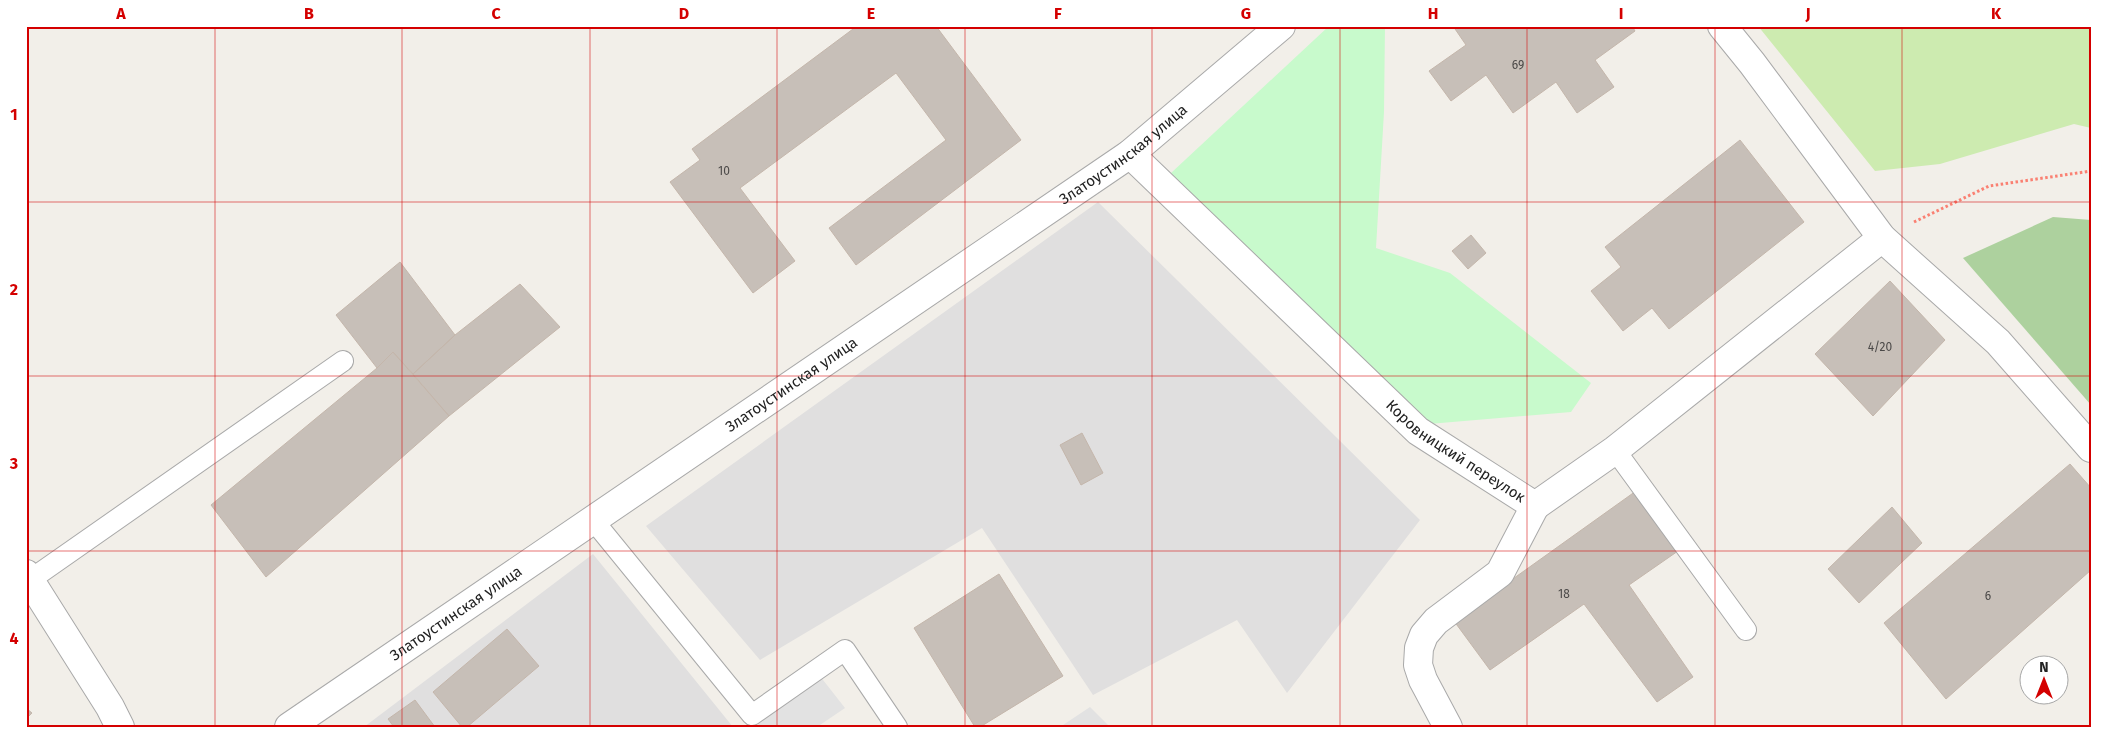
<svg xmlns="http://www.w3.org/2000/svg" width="2117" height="753" font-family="'Fira Sans',sans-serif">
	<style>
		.residential { fill: #e0dfdf }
		.grass { fill: #cdebb0 }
		.forest { fill: #add19e }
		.park { fill: #c8facc }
		.parking { fill: #e2e2e2 }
		.building { fill: #c7bfb8; stroke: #c4b6ab }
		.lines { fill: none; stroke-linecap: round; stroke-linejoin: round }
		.lane-casing { stroke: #a9a9a9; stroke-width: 22 }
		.street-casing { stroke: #a9a9a9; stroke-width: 30 }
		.path { stroke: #fa8072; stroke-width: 3; stroke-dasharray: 2.5 2.5; stroke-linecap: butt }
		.lane { stroke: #fff; stroke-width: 20 }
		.street { stroke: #fff; stroke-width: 28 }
		.grid { fill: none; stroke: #d40000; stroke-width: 1; stroke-opacity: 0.55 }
		.labels { text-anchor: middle; stroke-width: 4; stroke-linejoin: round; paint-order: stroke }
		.number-label { font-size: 12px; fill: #4b4948 }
		.street-label { font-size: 15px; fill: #222; stroke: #fff }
		.neatline { fill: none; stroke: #d40000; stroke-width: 2 }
		.grid-label { font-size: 16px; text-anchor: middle; font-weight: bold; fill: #d40000 }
	</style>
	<rect width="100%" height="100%" fill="#f2efe9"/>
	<path class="residential" d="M1098,202L1420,520L1287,693L1237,620L1093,695L982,528L760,660L646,526Z
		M593,554L733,727H364Z"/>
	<path class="grass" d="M1758,26H2091V128L2074,124L1940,164L1875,171Z"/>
	<path class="forest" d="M2053,217L2091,220V405L1963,258Z"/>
	<path class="park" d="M1329,26H1385L1384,112L1376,248L1450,273L1591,383L1571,412L1417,425L1171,173Z"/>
	<path class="parking" d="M816,671L845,708L817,727H760L752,715Z
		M1090,707L1110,727H1060Z"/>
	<path class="building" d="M857,26H936L1021,140L856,265L829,228L946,140L896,73L740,188L795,261L753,293L670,182L700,160L692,149Z
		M1453,26H1632L1635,31L1595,60L1614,87L1577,113L1556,82L1513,113L1486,75L1451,101L1429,71L1466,45Z
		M1740,140L1804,222L1669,329L1652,308L1623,331L1591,291L1621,267L1605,247Z
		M1471,235L1486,253L1468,269L1452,251Z
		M400,262L455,335L413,374L393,352L377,368L336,315Z
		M1890,281L1945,340L1873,416L1815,354Z
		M520,284L560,327L449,416L413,374L455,335Z
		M393,352L449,416L266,577L211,505L377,368Z
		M1082,433L1103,473L1081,485L1060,445Z
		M2070,464L2091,488V570L1946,699L1884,623Z
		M1636,491L1678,551L1629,585L1693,677L1657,702L1584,604L1490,670L1454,621Z
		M1892,507L1922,543L1859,603L1828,569Z
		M999,574L1063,676L980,727H975L914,628Z
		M507,629L539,666L467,727H462L433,692Z
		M415,700L435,727H394L388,719Z
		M26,708L32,713L26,719Z"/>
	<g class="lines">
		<g class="lane-casing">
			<path id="lane" d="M1615,450L1746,630
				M593,520L752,715L845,650L897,727
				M30,580L343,361"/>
		</g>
		<g class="street-casing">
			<g id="street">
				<path d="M1722,26L1752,63L1882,238L1998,342L2091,448"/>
				<path id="s1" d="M1130,154L1418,431L1535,506L1615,450L1882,238"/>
				<path d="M26,574L110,707L120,727"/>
				<path id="s2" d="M289,727L1130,154L1281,26"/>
				<path d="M1448,727L1423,680L1418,665L1419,648L1424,635L1436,621L1500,573L1535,506"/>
			</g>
		</g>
		<path class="path" d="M1914,222L1989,186L2091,171"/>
		<use href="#lane" class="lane"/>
		<use href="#street" class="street"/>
	</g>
	<path class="grid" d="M215,26V727M402,26V727M590,26V727M777,26V727M965,26V727M1152,26V727M1340,26V727M1527,26V727M1715,26V727M1902,26V727M26,202H2091M26,376H2091M26,551H2091"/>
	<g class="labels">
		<g class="number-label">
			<text x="1518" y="69">69</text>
			<text x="724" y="175">10</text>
			<text x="1880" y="351">4/20</text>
			<text x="1564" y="598">18</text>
			<text x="1988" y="600">6</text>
		</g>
		<g class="street-label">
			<text dy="5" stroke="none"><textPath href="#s2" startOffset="1012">Златоустинская улица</textPath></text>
			<text dy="5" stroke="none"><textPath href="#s2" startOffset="608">Златоустинская улица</textPath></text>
			<text dy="5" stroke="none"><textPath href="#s1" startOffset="442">Коровницкий переулок</textPath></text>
			<text dy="5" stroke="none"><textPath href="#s2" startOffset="202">Златоустинская улица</textPath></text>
		</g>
	</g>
	<rect width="2117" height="753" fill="none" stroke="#ffffff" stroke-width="55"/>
	<g transform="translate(2044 680)"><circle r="24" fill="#ffffff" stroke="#a7a7a7"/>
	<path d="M0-4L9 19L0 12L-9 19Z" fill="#d40000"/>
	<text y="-8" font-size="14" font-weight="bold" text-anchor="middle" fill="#222222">N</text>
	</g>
	<rect x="28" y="28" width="2062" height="698" class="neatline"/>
	<g class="grid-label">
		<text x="121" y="19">A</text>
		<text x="309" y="19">B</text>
		<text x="496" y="19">C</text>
		<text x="684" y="19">D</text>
		<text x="871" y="19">E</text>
		<text x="1058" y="19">F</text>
		<text x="1246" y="19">G</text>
		<text x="1433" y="19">H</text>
		<text x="1621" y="19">I</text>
		<text x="1808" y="19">J</text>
		<text x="1996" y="19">K</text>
		<text x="14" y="120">1</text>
		<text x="14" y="295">2</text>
		<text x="14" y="469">3</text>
		<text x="14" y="644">4</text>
	</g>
</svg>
